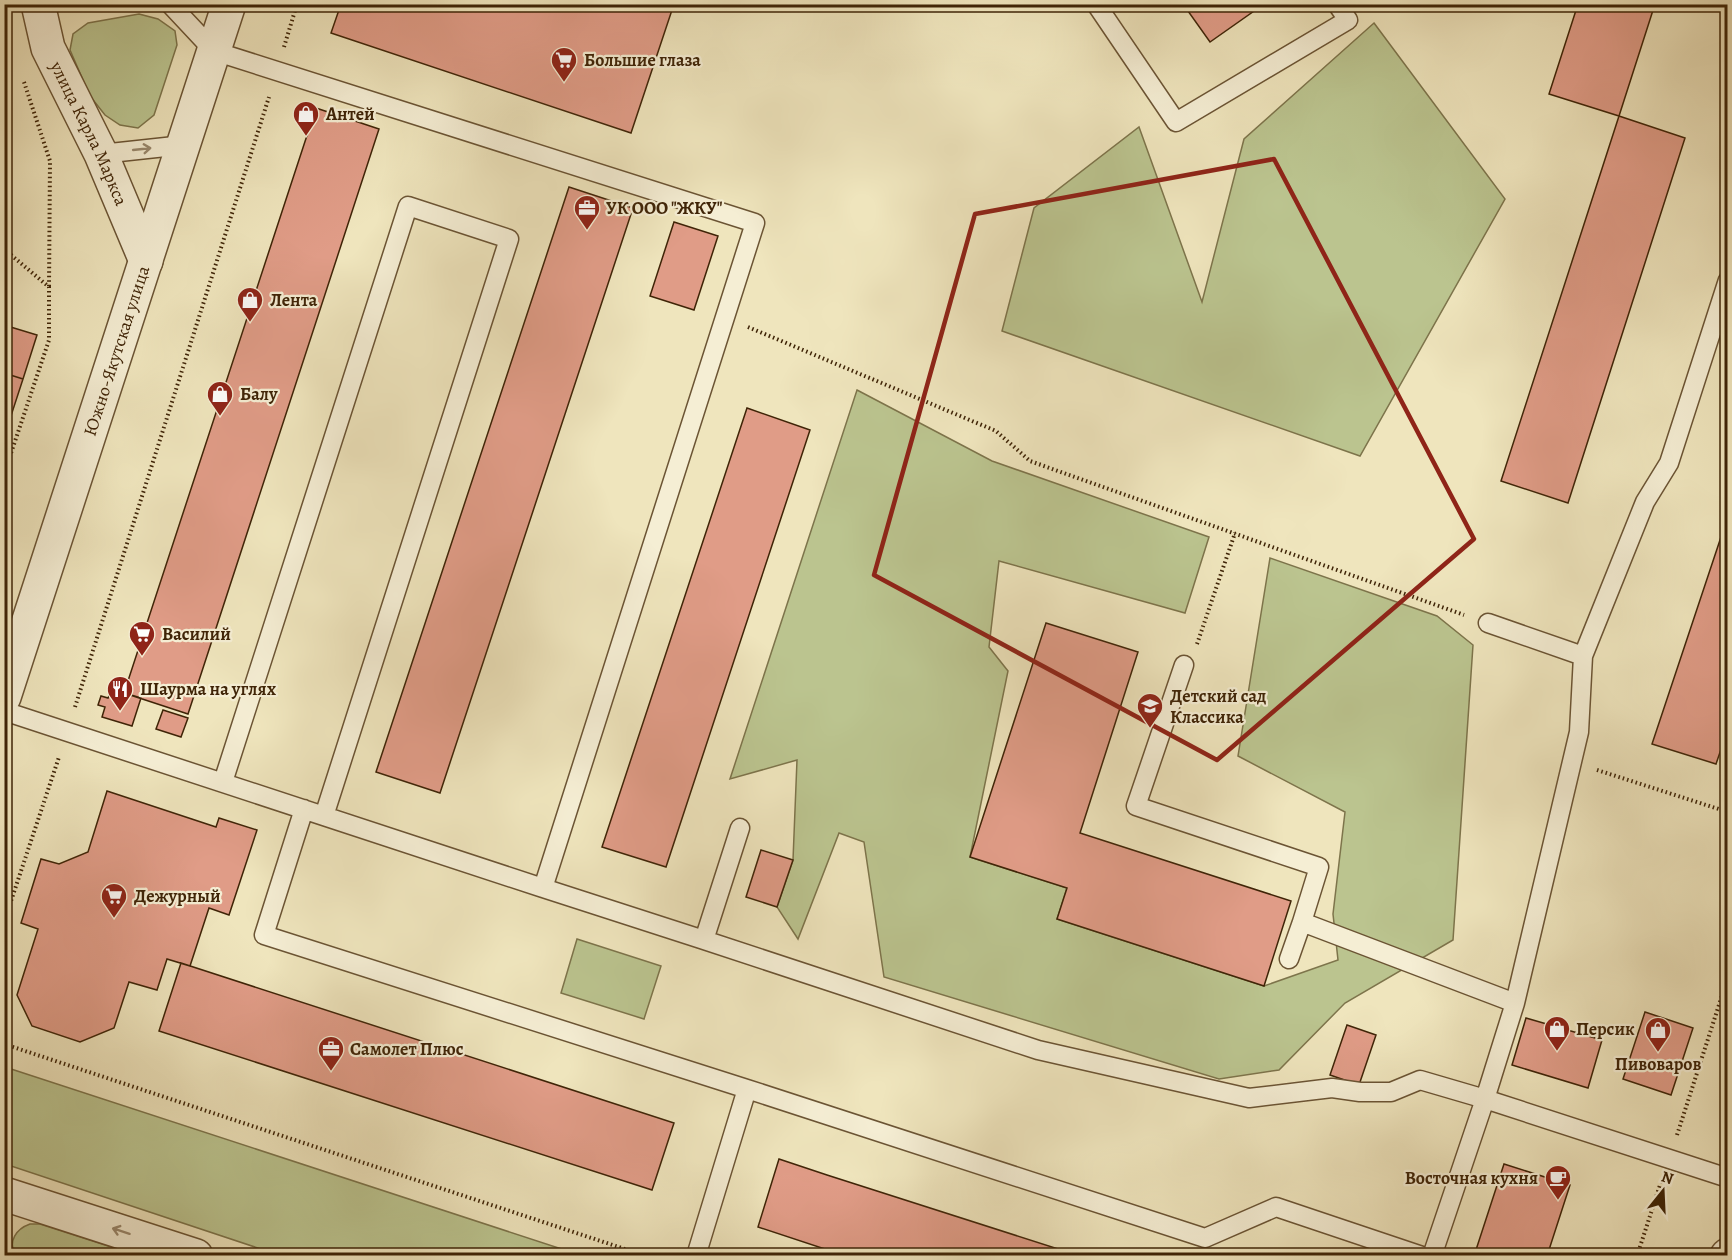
<svg xmlns="http://www.w3.org/2000/svg" width="1732" height="1260" font-family="Alegreya,serif">
	<style>
		.green { fill: #bbc48f; stroke: #7d744b; stroke-width: 1.5 }
		.building { fill: #e09c87; stroke: #3f2407; stroke-width: 1.5 }
		.lines { fill: none; stroke-linecap: round; stroke-linejoin: round }
		.service-casing { stroke: #6b5434; stroke-width: 21 }
		.minor-casing { stroke: #6b5434; stroke-width: 36 }
		.tertiary-casing { stroke: #6b5434; stroke-width: 36 }
		.path { stroke: #3f2407; stroke-width: 4; stroke-dasharray: 1.5 3; stroke-linecap: butt }
		.service { stroke: #f5eed4; stroke-width: 18 }
		.minor { stroke: #f5eed4; stroke-width: 33 }
		.tertiary { stroke: #f5eed4; stroke-width: 33 }
		.oneway { stroke: #9a896e }
		.marked { fill: none; stroke: #8f2418; stroke-width: 4.5; stroke-linejoin: round }
		.labels { text-anchor: middle; stroke-width: 4.5; stroke-linejoin: round; paint-order: stroke }
		.poi-label { font-size: 18px; font-weight: bold; fill: #3f2407; stroke: #f5eed4; text-anchor: start }
		.street-label { font-size: 18px; fill: #3f2407; stroke: #f5eed4 }
	</style>
	<rect width="100%" height="100%" fill="#efe5bd"/>
	<filter id="stains"><feTurbulence type="fractalNoise" baseFrequency=".00333" numOctaves="4"/><feColorMatrix values="0 0 0 0 .2 0 0 0 0 .09 0 0 0 0 .02 0 0 0 .5 -.17"/></filter>
	<radialGradient id="worn" r=".72"><stop offset=".6" stop-color="#630" stop-opacity="0"/><stop offset="1" stop-color="#630" stop-opacity=".3"/></radialGradient>
	<path class="green" d="M139,14L158,19L175,31L177,45L154,115L138,128L120,125L105,115L90,96L70,50L73,34L88,23Z
		M1374,23L1505,199L1360,456L1002,331L1034,208L1139,127L1202,302L1244,139Z
		M857,390L992,461L1209,537L1185,613L999,561L989,647L1008,671L970,857L1067,888L1057,919L1264,986L1338,960L1333,914L1345,812L1238,756L1270,558L1437,616L1473,645L1453,940L1345,1003L1279,1070L1219,1079L884,977L864,842L839,833L798,939L777,907L793,860L797,760L730,779Z
		M577,939L661,966L644,1019L561,993Z
		M5,1067L580,1255H279L5,1164Z
		M30,1224H40L136,1255H15C8,1241 16,1229 30,1224Z"/>
	<path class="building" d="M341,4H656L672,10L631,133L331,33Z
		M1183,4H1264L1210,42Z
		M1578,4H1655L1619,116L1549,94Z
		M316,108L379,129L188,714L124,693Z
		M1619,116L1685,138L1568,503L1501,481Z
		M569,187L633,208L440,793L376,772Z
		M674,222L718,236L694,310L650,296Z
		M4,325L37,335L23,379L4,373Z
		M4,373L23,379L9,422L4,421Z
		M747,408L810,430L666,867L602,847Z
		M4,421L9,422L4,437Z
		M1728,516V729L1716,764L1652,744Z
		M1046,623L1138,652L1080,833L1291,901L1264,986L1057,919L1067,888L970,857Z
		M112,689L141,698L132,726L102,717L105,707L98,705L101,696L108,698Z
		M163,710L188,718L181,737L156,729Z
		M107,791L216,827L219,818L257,830L229,915L209,908L190,966L167,959L157,990L129,982L114,1028L80,1042L32,1026L17,995L38,929L21,923L41,859L59,864L88,852Z
		M761,850L793,860L777,907L746,897Z
		M181,963L674,1123L652,1190L159,1031Z
		M1645,1012L1693,1028L1671,1095L1623,1079Z
		M1526,1018L1602,1040L1588,1088L1512,1065Z
		M1347,1025L1376,1035L1359,1085L1330,1075Z
		M779,1159L827,1175L1080,1256H846L758,1227Z
		M1504,1164L1570,1185L1547,1256H1474Z"/>
	<g class="lines">
		<g class="service-casing">
			<path id="service" d="M1096,4L1176,122L1348,20L1337,4
				M101,154L184,145
				M1488,623L1583,656
				M1184,665L1136,806L1319,867L1302,922L1515,1003
				M4,711L543,888L755,223L214,51L170,4
				M223,782L408,206L509,239L324,816
				M304,809L264,935L747,1089L1205,1238L1276,1207L1422,1256
				M543,888L704,940L740,828
				M704,940L1038,1050L1249,1098L1332,1088L1360,1092H1391L1420,1080L1485,1099L1515,1003L1579,732L1583,656L1645,502L1669,463L1728,280
				M1289,959L1302,922
				M696,1256L747,1089
				M1432,1256L1485,1099L1728,1178"/>
		</g>
		<g class="minor-casing">
			<g id="minor">
				<path id="s1" d="M38,4L48,48L101,154L146,261"/>
				<path d="M1727,1256L1728,1255"/>
			</g>
		</g>
		<g class="tertiary-casing">
			<g id="tertiary">
				<path id="s2" d="M4,697L229,4"/>
				<path d="M4,1194L196,1256"/>
			</g>
		</g>
		<path class="path" d="M284,47L297,4
			M24,82L50,161L49,287
			M4,249L49,287V340L4,474
			M748,327L996,431L1030,461L1464,615
			M1197,644L1235,533
			M75,707L269,97
			M1597,770L1728,812
			M4,922L59,757
			M4,1044L646,1256
			M1677,1135L1728,977
			M1637,1256L1661,1182"/>
		<use href="#service" class="service"/>
		<use href="#minor" class="minor"/>
		<use href="#tertiary" class="tertiary"/>
	</g>
	<defs><path id="oneway-shaft" d="M-6 0H5M1.5-3L5.5 0L1.5 3" fill="none" stroke-width="1.6" stroke-linecap="round" stroke-linejoin="round" transform="scale(1.5)"/></defs>
	<g class="oneway">
		<use href="#oneway-shaft" transform="translate(142 149) rotate(-6)"/>
		<use href="#oneway-shaft" transform="translate(121 1231) rotate(-162)"/>
	</g>
	<path class="marked" d="M1274,159L1474,539L1217,760L874,575L975,214Z"/>
	<defs>
		<g id="supermarket-pin" transform="scale(1.35)"><path d="M0 17L-7.5 6A9.5 9.5 0 1 1 7.5 6Z" fill="#8f2418" stroke="#f5eed4"/><path d="M-6-5.5h2.5l.6 2H6L4.5 2H-2.5L-4.4-4H-6ZM-1.5 3.2a1.3 1.3 0 1 0 .1 0ZM3 3.2a1.3 1.3 0 1 0 .1 0Z" fill="#fff"/></g>
		<g id="shop-pin" transform="scale(1.35)"><path d="M0 17L-7.5 6A9.5 9.5 0 1 1 7.5 6Z" fill="#8f2418" stroke="#f5eed4"/><path d="M-5-2.5h2.3a2.7 3.5 0 0 1 5.4 0H5L5.5 6h-11ZM-1.5-2.5h3a1.5 2.3 0 0 0-3 0Z" fill="#fff"/></g>
		<g id="office-pin" transform="scale(1.35)"><path d="M0 17L-7.5 6A9.5 9.5 0 1 1 7.5 6Z" fill="#8f2418" stroke="#f5eed4"/><path d="M-6-3h4V-5.5h4V-3h4V5H-6ZM-1-4.5V-3h2v-1.5ZM-6 0V1H6V0Z" fill="#fff"/></g>
		<g id="restaurant-pin" transform="scale(1.35)"><path d="M0 17L-7.5 6A9.5 9.5 0 1 1 7.5 6Z" fill="#8f2418" stroke="#f5eed4"/><path d="M-5-6h1v4h1v-4h1v4h1v-4h1v5L-1.5 .5V6h-2V.5L-5-1ZM5-6V6H3V1.5H1.5Q1.5-4 5-6Z" fill="#fff"/></g>
		<g id="school-pin" transform="scale(1.35)"><path d="M0 17L-7.5 6A9.5 9.5 0 1 1 7.5 6Z" fill="#8f2418" stroke="#f5eed4"/><path d="M0-5L7-2L0 1L-7-2ZM-4 1L0 2.5L4 1V4Q0 6-4 4Z" fill="#fff"/></g>
		<g id="cafe-pin" transform="scale(1.35)"><path d="M0 17L-7.5 6A9.5 9.5 0 1 1 7.5 6Z" fill="#8f2418" stroke="#f5eed4"/><path d="M-5.5-4.5H6V0H3Q3 3.5 0 3.5H-2.5Q-5.5 3.5-5.5 0ZM3-3.2v2h1.7v-2ZM-6 4.5H4V6H-6Z" fill="#fff"/></g>
	</defs>
	<g fill-rule="evenodd">
		<use href="#supermarket-pin" x="564" y="60"/>
		<use href="#shop-pin" x="306" y="114"/>
		<use href="#office-pin" x="587" y="208"/>
		<use href="#shop-pin" x="250" y="300"/>
		<use href="#shop-pin" x="220" y="394"/>
		<use href="#supermarket-pin" x="142" y="634"/>
		<use href="#restaurant-pin" x="120" y="689"/>
		<use href="#school-pin" x="1150" y="706"/>
		<use href="#supermarket-pin" x="114" y="896"/>
		<use href="#shop-pin" x="1557" y="1029"/>
		<use href="#shop-pin" x="1658" y="1030"/>
		<use href="#office-pin" x="331" y="1049"/>
		<use href="#cafe-pin" x="1558" y="1178"/>
	</g>
	<g class="labels">
		<g class="poi-label">
			<text x="584" y="66">Большие глаза</text>
			<text x="326" y="120">Антей</text>
			<text x="606" y="214">УК ООО "ЖКУ"</text>
			<text x="270" y="306">Лента</text>
			<text x="240" y="400">Балу</text>
			<text x="162" y="640">Василий</text>
			<text x="140" y="695">Шаурма на углях</text>
			<text x="1170" y="702">Детский сад<tspan x="1170" dy="21">Классика</tspan></text>
			<text x="134" y="902">Дежурный</text>
			<text x="1576" y="1035">Персик</text>
			<text x="350" y="1055">Самолет Плюс</text>
			<text x="1658" y="1070" text-anchor="middle">Пивоваров</text>
			<text x="1538" y="1184" text-anchor="end">Восточная кухня</text>
		</g>
		<g class="street-label">
			<text dy="6" stroke="none"><textPath href="#s1" startOffset="140">улица Карла Маркса</textPath></text>
			<text dy="6" stroke="none"><textPath href="#s2" startOffset="364">Южно-Якутская улица</textPath></text>
		</g>
	</g>
	<rect width="1732" height="1260" fill="none" stroke="#efe5bd" stroke-width="24"/>
	<rect x="6" y="6" width="1720" height="1248" fill="none" stroke="#3f2407" stroke-width="3"/>
	<rect x="12" y="12" width="1708" height="1236" fill="none" stroke="#3f2407" stroke-width="1.5"/>
	<g transform="translate(1663 1191) rotate(18)" stroke="#f5eed4" stroke-width="4.5" paint-order="stroke">
	<path d="M0-4.5L10 22L0 15L-10 22Z" fill="#3f2407"/>
	<text y="-9" font-size="16" font-weight="bold" text-anchor="middle" fill="#3f2407">N</text>
	</g>
	<rect width="100%" height="100%" filter="url(#stains)"/>
	<rect width="100%" height="100%" fill="url(#worn)"/>
</svg>
